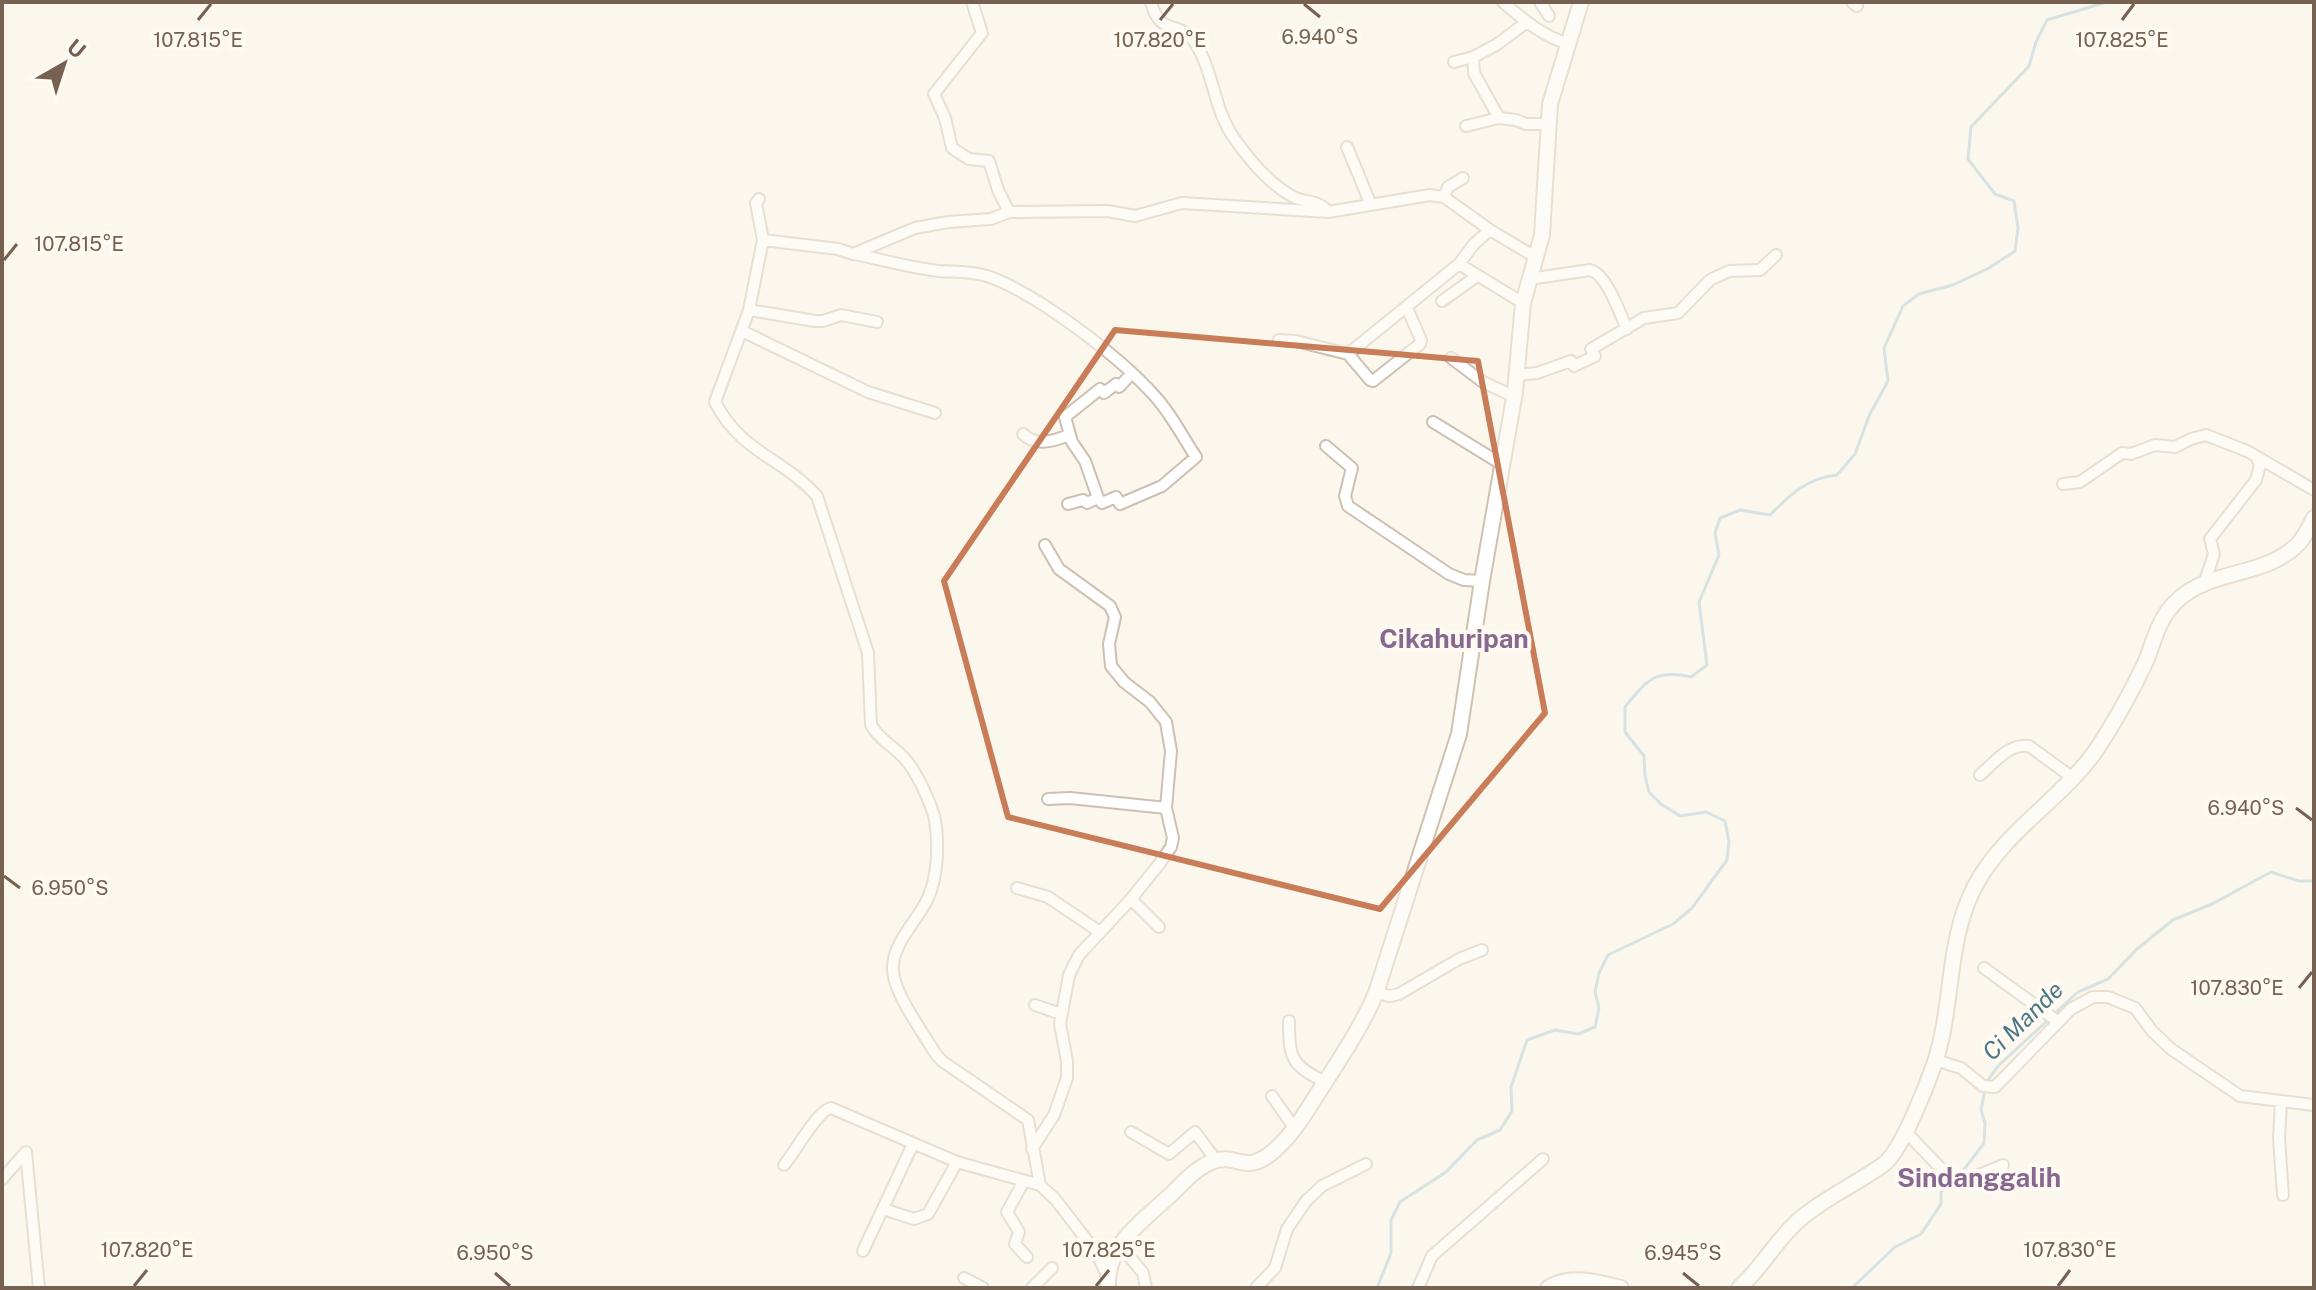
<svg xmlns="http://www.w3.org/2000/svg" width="2316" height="1290" font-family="'Public Sans',sans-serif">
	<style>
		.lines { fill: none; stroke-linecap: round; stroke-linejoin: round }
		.stream { stroke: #a8cad6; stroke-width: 3 }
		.street-casing { stroke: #cdc0b2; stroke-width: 14 }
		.secondary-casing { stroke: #d0c1af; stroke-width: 18 }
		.street { stroke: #fff; stroke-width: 10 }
		.secondary { stroke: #fff; stroke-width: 14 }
		.marked { fill: none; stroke: #c87c58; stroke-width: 6; stroke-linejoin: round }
		.ticks { fill: none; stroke: #766150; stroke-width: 3 }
		.labels { text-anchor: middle; stroke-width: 8; stroke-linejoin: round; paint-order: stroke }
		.water-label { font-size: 24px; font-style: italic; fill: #4a7887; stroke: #fefaf2 }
		.quarter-label { font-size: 26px; font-weight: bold; fill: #876891; stroke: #fefaf2 }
		.ticks-label { font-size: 20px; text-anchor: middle; fill: #766150; stroke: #fefaf2; stroke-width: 8; stroke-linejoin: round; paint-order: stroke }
	</style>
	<rect width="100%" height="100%" fill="#fcf7ec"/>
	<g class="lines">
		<path class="stream" d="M2053,1015L2078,992L2108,979L2137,949L2173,920L2212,904L2271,872L2299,881H2314
			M1986,1083L1998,1066L2048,1020
			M1377,1288L1391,1253V1220L1400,1202L1446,1172L1477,1140L1500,1130L1512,1111L1511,1087L1527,1040L1555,1030L1578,1034L1595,1027L1599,1008L1595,992L1599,973L1608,955L1673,924L1692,908L1727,860L1729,842L1725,821L1706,812L1680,816L1661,804L1649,792L1645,776L1644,756L1625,732V707C1647,680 1655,669 1691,677L1707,665L1699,602L1719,555L1715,533L1720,518L1740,510L1770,515C1791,494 1807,478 1837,475L1855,454L1869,416L1888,381L1884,348L1903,306L1919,294L1953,285L1989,268L2015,251L2018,228L2014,201L1995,194L1968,159L1971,127L2029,66L2036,42L2047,20L2107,2
			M1852,1288L1895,1247L1921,1234L1941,1204V1192L1966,1167L1984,1143L1985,1123L1981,1110L1985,1090"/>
		<g class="street-casing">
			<path id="street" d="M972,2L982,33L934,94L945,118L952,148L969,159L989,161L998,190L1009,212
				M1151,2C1160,37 1179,20 1194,41C1214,71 1213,108 1234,138C1248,158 1269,183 1290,195C1303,204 1317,198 1328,212
				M1503,2C1522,19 1544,37 1569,44
				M1540,2L1549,16
				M1852,2L1857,6
				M1454,62L1473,57
				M1499,118L1474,73L1473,57L1496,45L1527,22
				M1466,126L1499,118L1516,120L1526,124H1547
				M1347,147L1371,205
				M1444,197L1448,187L1463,178
				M759,199L756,203L763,240L838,249L853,254L915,228L948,222L991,219L1009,212L1108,211L1135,216L1182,203L1328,212L1430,195L1444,197L1490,230L1537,258
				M763,240L749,310L715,402C741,453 783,458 817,496L868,653L871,725C878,738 890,744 901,755C915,767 931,803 935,820C939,844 938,878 927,900C916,923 887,948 894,977C899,1001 923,1032 935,1053L942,1061L1028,1120L1040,1185L1055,1199L1096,1252L1107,1275
				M855,254C883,260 911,268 939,271C956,272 971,271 987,276C1035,292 1117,355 1151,392C1169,410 1182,436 1196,457L1162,486L1120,504L1116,497L1102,503L1098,498L1087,503L1083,500L1068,504
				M1459,264L1474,244L1490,230
				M1529,279L1590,270C1607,274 1620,314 1627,329
				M1442,301L1477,276
				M1407,308L1421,340L1420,344L1373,381L1370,380L1348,354L1459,264L1523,303
				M749,310L815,321H823L841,315L877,322
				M742,331L868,392L935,413
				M1279,340L1296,341L1348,354
				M1451,358L1483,382L1515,397
				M1517,375L1537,373L1571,361L1574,366L1595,356L1591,349L1644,318L1678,313L1710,280L1729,271L1760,270L1776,255
				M1433,422L1503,465
				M1023,434C1036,447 1054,441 1069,435
				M1326,446L1352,468L1345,496L1348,506L1449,574L1464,580L1482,581
				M2063,484L2080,482L2122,453L2131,454L2155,445L2175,447L2191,439L2206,435L2247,451L2314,490
				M1098,498L1085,461L1072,442L1065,417L1100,389L1104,393L1116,384L1119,387L1132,373
				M2205,581L2214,554L2210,539L2256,480L2260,465L2257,458
				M1980,775C1995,762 2009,743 2029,746L2073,778
				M1048,799L1070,798L1166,808
				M1017,888L1048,897L1100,932
				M1131,899L1159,927
				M1984,968L2057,1021
				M1376,993L1390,996L1399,994L1459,959L1482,950
				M1035,1005L1061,1014
				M1289,1021C1289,1058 1291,1065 1325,1082
				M1935,1060L1961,1068L1983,1086L1995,1087L2071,1009L2093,997H2108L2135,1008L2152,1031L2171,1049L2240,1096L2314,1105
				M1272,1096L1295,1129
				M2281,1102L2279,1139L2283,1195
				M1905,1131L1951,1179L1960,1183L2003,1165
				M1131,1132L1169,1154L1195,1132L1216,1160
				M1032,1149L1054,1115L1067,1078V1061L1060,1024L1069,975L1079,955L1131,899L1160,863L1171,847L1173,838L1166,808L1171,751L1166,722L1150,702L1124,682L1111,666L1109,644L1115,617L1110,606L1059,569L1045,545
				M784,1165C796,1151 817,1111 831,1108L957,1162L1040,1185
				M2,1179L26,1152L39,1288
				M1024,1181L1007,1212L1019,1232L1015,1244L1027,1257
				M883,1209L914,1219L928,1214L957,1162
				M1119,1244L1143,1273L1146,1288
				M863,1251L913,1144
				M964,1278L983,1288
				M1032,1288L1052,1268
				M1256,1288L1275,1268L1287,1229L1306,1201L1322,1186L1366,1164
				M1418,1288L1432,1256L1543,1159"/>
		</g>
		<g class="secondary-casing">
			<path id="secondary" d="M1108,1288C1106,1246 1138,1225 1166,1199C1181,1186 1194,1168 1214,1161C1239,1153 1245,1177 1276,1149C1297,1130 1309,1106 1324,1084C1343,1054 1362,1026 1376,993L1459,734L1482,581L1515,392L1523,303L1542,235L1550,104L1581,2
				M1548,1288C1569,1274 1598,1282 1621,1288
				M1739,1288C1762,1268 1776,1240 1799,1220C1825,1197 1857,1184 1884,1164C1902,1150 1927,1085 1935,1062C1954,1004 1946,941 1975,886C2003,833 2057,802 2092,756C2110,731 2133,689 2146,661C2153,644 2156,628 2167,612C2200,566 2262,581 2298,544C2305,537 2309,527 2314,518"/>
		</g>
		<use href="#street" class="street"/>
		<use href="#secondary" class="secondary"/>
	</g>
	<path d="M0 0H2316V1290H0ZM1115,330L1478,361L1545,713L1380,909L1008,817L944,581Z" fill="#fcf7ec" fill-opacity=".55" fill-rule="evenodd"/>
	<path class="marked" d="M1115,330L1478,361L1545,713L1380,909L1008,817L944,581Z"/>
	<path class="ticks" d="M1304,4L1320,17M198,20L211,4M1160,20L1173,4M2122,20L2134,4M4,260L17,244M2296,808L2312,820M4,876L20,888M2299,988L2312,972M495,1273L510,1286M1683,1273L1699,1286M134,1286L147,1270M1096,1286L1109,1270M2058,1286L2070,1270"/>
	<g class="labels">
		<g class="water-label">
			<text transform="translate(2023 1021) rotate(-44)" y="8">Ci Mande</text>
		</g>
		<g class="quarter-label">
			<text x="1454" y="648">Cikahuripan</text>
			<text x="1979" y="1187">Sindanggalih</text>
		</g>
	</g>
	<g class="ticks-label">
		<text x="1320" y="44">6.940°S</text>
		<text x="1160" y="47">107.820°E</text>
		<text x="198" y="47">107.815°E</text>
		<text x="2122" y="47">107.825°E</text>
		<text x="79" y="251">107.815°E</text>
		<text x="2246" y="815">6.940°S</text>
		<text x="70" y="895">6.950°S</text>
		<text x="2237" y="995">107.830°E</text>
		<text x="147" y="1257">107.820°E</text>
		<text x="1109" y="1257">107.825°E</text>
		<text x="2070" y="1257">107.830°E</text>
		<text x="495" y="1260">6.950°S</text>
		<text x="1683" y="1260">6.945°S</text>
	</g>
	<rect width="2316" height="1290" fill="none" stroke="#766150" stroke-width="8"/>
	<g transform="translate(64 64) rotate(39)" stroke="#fefaf2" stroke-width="6" paint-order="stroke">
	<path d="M0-6L14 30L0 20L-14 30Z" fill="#766150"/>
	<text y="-12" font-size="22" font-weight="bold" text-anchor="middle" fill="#766150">U</text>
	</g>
</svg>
